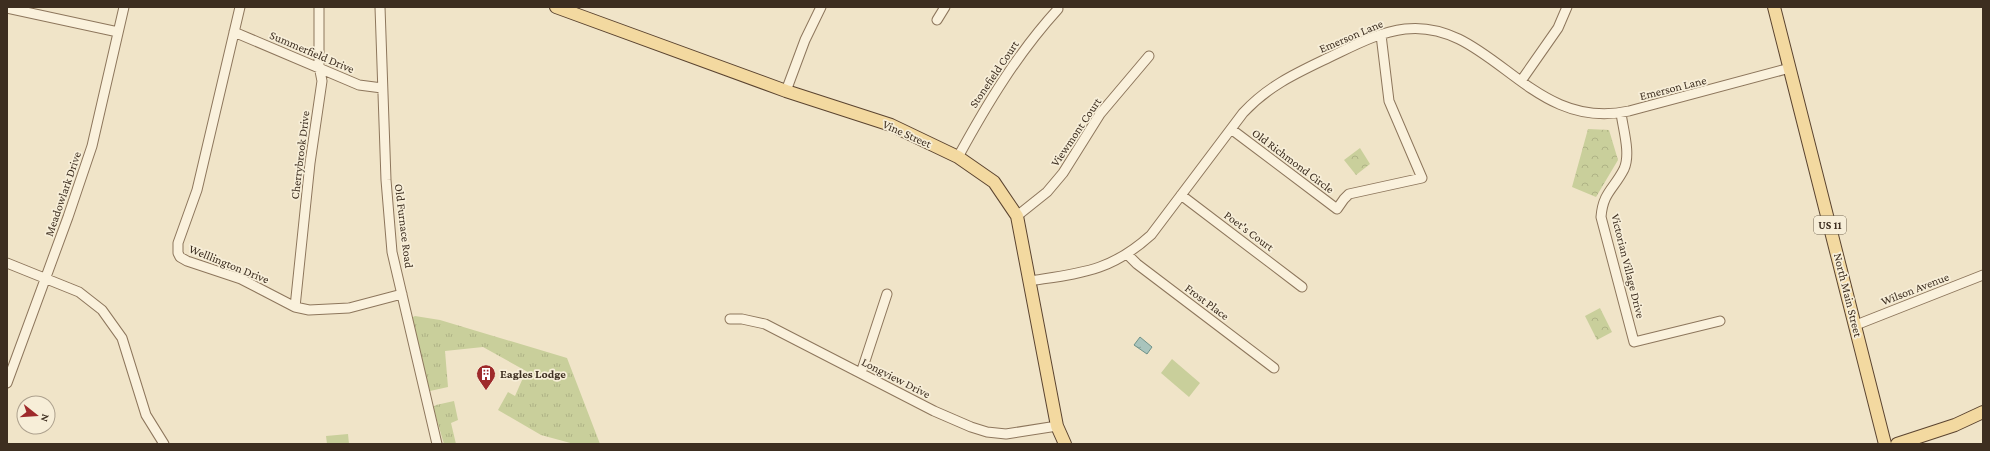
<svg xmlns="http://www.w3.org/2000/svg" width="1990" height="451" font-family="'Crimson Pro',serif">
	<style>
		.grass { fill: url(#grass-tufts) }
		.park { fill: url(#park-crowns) }
		.pitch { fill: #c9cf9b }
		.water { fill: url(#water-ripples); stroke: #6f938a }
		.lines { fill: none; stroke-linecap: round; stroke-linejoin: round }
		.minor-casing { stroke: #8d765c; stroke-width: 11 }
		.major-casing { stroke: #5b4430; stroke-width: 14 }
		.minor { stroke: #faf1dc; stroke-width: 9 }
		.major { stroke: #f3d9a0; stroke-width: 12 }
		.labels { text-anchor: middle; stroke-width: 3.5; stroke-linejoin: round; paint-order: stroke }
		.shield { fill: #f7eed8; stroke: #756857; stroke-width: 1 }
		.shield-label { font-size: 11px; font-weight: bold; fill: #3d2e20 }
		.street-label { font-size: 12px; fill: #3d2e20; stroke: #f7eed8 }
		.poi-label { font-size: 12px; font-weight: bold; fill: #3d2e20; stroke: #f7eed8; text-anchor: start }
	</style>
	<defs>
		<pattern id="grass-tufts" width="24" height="20" patternUnits="userSpaceOnUse"><rect width="24" height="20" fill="#c9cf9b"/><path d="M3 7l-1-3M5 7V3M7 7l1-3M15 17l-1-3M17 17v-4M19 17l1-3" fill="none" stroke="#aeb285"/></pattern>
		<pattern id="park-crowns" width="20" height="18" patternUnits="userSpaceOnUse"><rect width="20" height="18" fill="#c9cf9b"/><path d="M2 6a3 3 0 1 1 6 0M12 15a3 3 0 1 1 6 0" fill="none" stroke="#aeb285"/></pattern>
		<pattern id="water-ripples" width="26" height="14" patternUnits="userSpaceOnUse"><rect width="26" height="14" fill="#a9c4bc"/><path d="M2 4q2-2 4 0t4 0M15 11q2-2 4 0t4 0" fill="none" stroke="#8ba098"/></pattern>
	</defs>
	<rect width="100%" height="100%" fill="#f0e4c8"/>
	<path class="grass" d="M415,316L440,320L567,358L600,444H574L541,435L498,410L508,392L515,396L526,371L483,347L445,351L448,387L430,391L409,319Z
		M454,401L458,420L451,423L456,444H444L433,407L436,405Z"/>
	<path class="park" d="M1588,129L1609,130L1618,160L1596,197L1572,187Z
		M1360,148L1370,164L1356,175L1344,160Z
		M1600,308L1612,332L1597,340L1585,316Z"/>
	<path class="pitch" d="M1172,359L1200,383L1189,397L1161,373Z
		M348,434L349,444H327L326,436Z"/>
	<path class="water" d="M1140,337L1152,347L1147,354L1134,345Z"/>
	<g class="lines">
		<g class="minor-casing">
			<path id="minor" d="M240,7L197,190L178,243V253L180,257L187,261L241,279L295,307L309,310L349,308L402,294
				M380,7L386,180L392,252L437,444
				M7,8L118,32
				M937,20L945,7
				M234,32L359,85L382,88
				M1521,81L1558,28L1567,7
				M786,91L805,40L821,7
				M1621,113C1623,129 1631,154 1624,169C1614,189 1603,192 1601,217L1634,342L1720,321
				M1231,129L1337,209L1344,199L1349,194L1422,178L1389,101L1381,35
				M958,157C987,104 1017,54 1058,9
				M1181,195L1302,287
				M1017,216L1047,192L1063,173L1100,114L1149,56
				M1127,254L1137,264L1274,368
				M7,263L79,292L102,310L122,338L146,415L164,444
				M1029,281C1081,273 1110,272 1151,235L1243,113C1270,84 1299,72 1334,55C1357,44 1380,32 1405,29C1491,19 1529,133 1629,111L1790,68
				M295,307L310,163L322,81L319,66V7
				M730,319H742L765,324L934,411L971,427L987,432L1006,434L1057,426
				M1856,325L1983,275
				M861,373L887,294
				M7,383L68,217L92,146L124,7"/>
		</g>
		<g class="major-casing">
			<path id="major" d="M556,7L786,91L891,125L958,157L994,182L1017,216L1057,426L1065,444
				M1774,7L1885,444
				M1897,444L1955,425L1983,412"/>
		</g>
		<use href="#minor" class="minor"/>
		<use href="#major" class="major"/>
	</g>
	<defs>
		<g id="building-pin" transform="scale(1)"><path d="M0 17L-7.5 6A9.5 9.5 0 1 1 7.5 6Z" fill="#9e2a2b" stroke="#f7eed8"/><path d="M-4-6H4V6H1V3H-1V6H-4ZM-2.5-4.3h1.7v1.8h-1.7ZM.8-4.3h1.7v1.8H.8ZM-2.5-1h1.7V.8h-1.7ZM.8-1h1.7V.8H.8Z" fill="#fff"/></g>
	</defs>
	<g fill-rule="evenodd">
		<use href="#building-pin" x="486" y="374"/>
	</g>
	<g class="labels">
		<rect class="shield" x="1814" y="216" width="32" height="18" rx="3"/>
		<g class="shield-label">
			<text x="1830" y="229">US 11</text>
		</g>
		<g class="street-label">
			<text transform="translate(1351 36) rotate(-23)" y="4">Emerson Lane</text>
			<text transform="translate(312 52) rotate(23)" y="4">Summerfield Drive</text>
			<text transform="translate(994 74) rotate(-56)" y="4">Stonefield Court</text>
			<text transform="translate(1673 88) rotate(-14)" y="4">Emerson Lane</text>
			<text transform="translate(1076 132) rotate(-56)" y="4">Viewmont Court</text>
			<text transform="translate(907 134) rotate(24)" y="4">Vine Street</text>
			<text transform="translate(300 155) rotate(-83)" y="4">Cherrybrook Drive</text>
			<text transform="translate(1293 161) rotate(37)" y="4">Old Richmond Circle</text>
			<text transform="translate(63 194) rotate(-71)" y="4">Meadowlark Drive</text>
			<text transform="translate(404 226) rotate(83)" y="4">Old Furnace Road</text>
			<text transform="translate(1249 231) rotate(37)" y="4">Poet's Court</text>
			<text transform="translate(229 264) rotate(22)" y="4">Welllington Drive</text>
			<text transform="translate(1628 266) rotate(76)" y="4">Victorian Village Drive</text>
			<text transform="translate(1915 289) rotate(-21)" y="4">Wilson Avenue</text>
			<text transform="translate(1848 295) rotate(76)" y="4">North Main Street</text>
			<text transform="translate(1207 302) rotate(37)" y="4">Frost Place</text>
			<text transform="translate(896 378) rotate(27)" y="4">Longview Drive</text>
		</g>
		<g class="poi-label">
			<text x="500" y="378">Eagles Lodge</text>
		</g>
	</g>
	<rect width="1990" height="451" fill="none" stroke="#3d2e20" stroke-width="16"/>
	<g transform="translate(36 415) rotate(107)"><circle r="19" fill="#f7eed8" stroke="#ada18e"/>
	<path d="M0-3L7 15L0 10L-7 15Z" fill="#9e2a2b"/>
	<text y="-6" font-size="11" font-weight="bold" text-anchor="middle" fill="#3d2e20">N</text>
	</g>
</svg>
